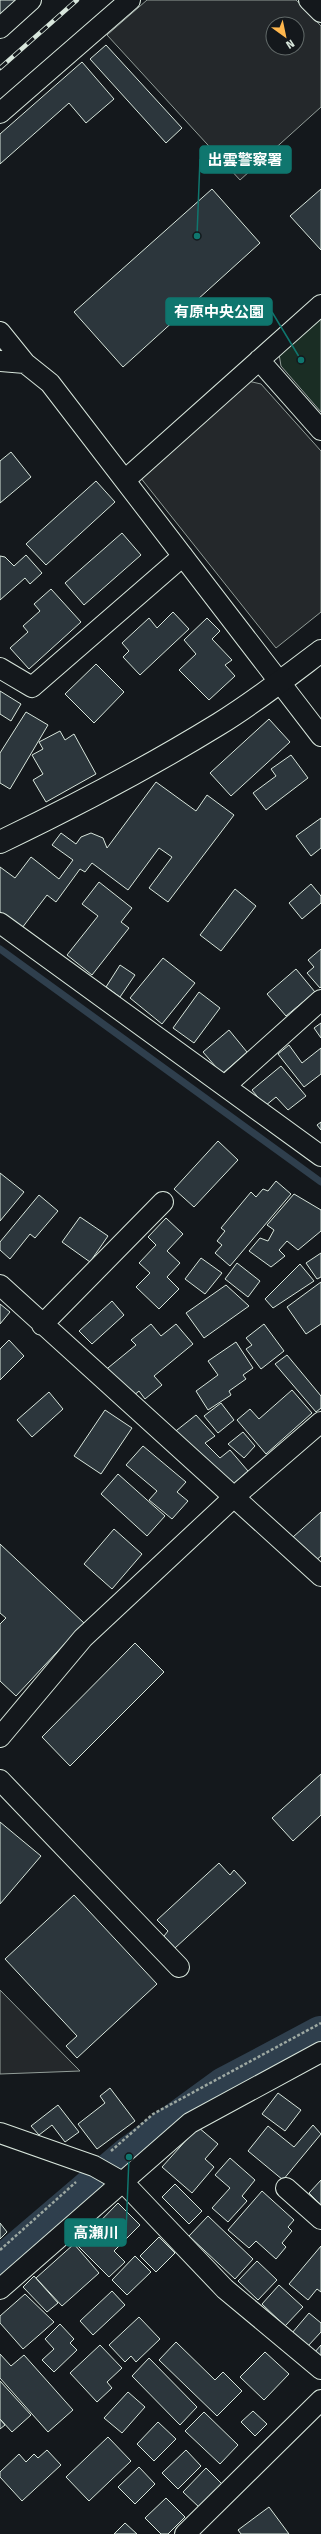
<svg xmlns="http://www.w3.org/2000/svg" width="321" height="2534" font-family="'Fira Sans','Noto Sans JP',sans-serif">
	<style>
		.green { fill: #1a2d24; stroke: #939e99 }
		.parking { fill: #24282b; stroke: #939e99; fill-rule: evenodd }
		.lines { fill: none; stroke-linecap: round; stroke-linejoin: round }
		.stream { stroke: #2f3f4d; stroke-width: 7 }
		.river { stroke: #2f3f4d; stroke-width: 40 }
		.building { fill: #2c363c; stroke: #d8e6dc }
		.minor-casing { stroke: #d8e6dc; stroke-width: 22 }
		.tertiary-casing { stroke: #d8e6dc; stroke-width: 24 }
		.path { stroke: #9da8a2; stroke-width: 2.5; stroke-dasharray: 3 2; stroke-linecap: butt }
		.minor { stroke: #14181c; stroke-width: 20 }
		.tertiary { stroke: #14181c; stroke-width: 22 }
		.rail-casing { stroke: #d8e6dc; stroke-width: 4.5 }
		.rail { stroke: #14181c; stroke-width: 3; stroke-dasharray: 9; stroke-linecap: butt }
		.leader { fill: none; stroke: #0f766e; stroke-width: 1.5 }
		.callout-dot { fill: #0f766e; stroke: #14181c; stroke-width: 1.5 }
		.callout { fill: #0f766e; stroke: #0f766e; stroke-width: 1.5 }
		.callout-label { font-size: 15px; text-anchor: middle; font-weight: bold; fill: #fff }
	</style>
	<rect width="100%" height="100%" fill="#14181c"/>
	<path class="green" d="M321,316V412L281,366L279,354Z"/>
	<path class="parking" d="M147,0H296L321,26V107L240,180L107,35ZM273,24H297V48H273Z
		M248,381L261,384L321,451V612L276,648L140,477Z
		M0,1990L80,2071L0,2074Z"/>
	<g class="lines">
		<path class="stream" d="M0,949L321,1182"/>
		<path class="river" d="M0,2267L129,2157L225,2087L321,2036"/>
	</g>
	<path class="building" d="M0,0H18L0,17Z
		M106,45L182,128L166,143L90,59Z
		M82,62L114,99L86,123L69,103L0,164V134Z
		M212,189L260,243L123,367L74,312Z
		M321,189V250L290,216Z
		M11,452L31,477L0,503V461Z
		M96,481L115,502L46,565L26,544Z
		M122,533L141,555L84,605L65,583Z
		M26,555L42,573L30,584L25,578L0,600V556L5,557L14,566Z
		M51,589L81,622L29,669L10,648L28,632L23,626L40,611L34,604Z
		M173,612L189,629L140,675L123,657L129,651L122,643L149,618L157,628Z
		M207,618L220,631L212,639L232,660L225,665L235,676L209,700L179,670L196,654L184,640Z
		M96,664L124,692L94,723L65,694Z
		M0,691L21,704L11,721L0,714Z
		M26,712L48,725L10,789L0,783V753Z
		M269,719L290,742L231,796L210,773Z
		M60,731L65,740L74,734L96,774L46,802L33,780L43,774L32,755L43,749L39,742Z
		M291,755L308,778L266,810L253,793L276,776L271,769Z
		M156,782L196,811L207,795L234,815L168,902L149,888L172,857L159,848L128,890L92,863L85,872L80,869L56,902L47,895L22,928L0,912V867L15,878L31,857L59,879L73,860L52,845L61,833L76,844L81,837L91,833L103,838L107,848Z
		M321,818V848L311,856L296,836Z
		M99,882L132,908L121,922L129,928L92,975L67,955L98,916L82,904Z
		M311,884L321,896V903L302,919L289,903Z
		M235,889L256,906L221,951L200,935Z
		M321,949V987L320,988L307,973L314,967L308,960Z
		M163,958L195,983L162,1024L130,998Z
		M120,965L135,975L120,997L106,987Z
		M296,969L315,992L286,1016L267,994Z
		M199,992L220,1008L194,1043L173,1028Z
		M321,1023V1038L314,1028Z
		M229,1030L247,1052L222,1074L203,1052Z
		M289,1045L302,1063L321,1048V1074L304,1087L278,1054Z
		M281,1066L306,1096L288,1110L276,1097L265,1106L252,1090Z
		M321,1122V1130L317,1125Z
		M218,1141L238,1160L194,1207L174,1189Z
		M0,1173L24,1192L0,1221Z
		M276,1181L291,1194L230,1266L215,1253L222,1245L217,1241L225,1231L221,1228L251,1192L256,1197L263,1189L268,1191Z
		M294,1194L321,1210V1231L298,1250L287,1241L279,1250L285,1256L271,1267L249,1251L260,1238L268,1241L274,1230L267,1225Z
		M39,1195L58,1211L35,1238L30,1234L10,1259L0,1250V1242Z
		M80,1217L108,1236L90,1262L62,1242Z
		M166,1218L183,1234L167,1251L180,1263L167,1277L179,1289L159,1309L136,1287L150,1273L139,1263L156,1245L148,1237Z
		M321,1253V1277L317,1279L306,1263Z
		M201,1258L222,1273L205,1294L185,1279Z
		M237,1263L260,1281L248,1297L225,1279Z
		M300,1264L314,1281L273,1308L265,1299Z
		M321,1282V1324L306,1334L287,1307Z
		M226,1285L249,1306L204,1338L186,1313Z
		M112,1301L124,1315L92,1344L79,1331Z
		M0,1304L10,1312L0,1324Z
		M151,1324L161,1336L176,1324L193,1344L154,1376L162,1385L145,1399L139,1391L132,1397L103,1372L136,1345L131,1340Z
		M264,1324L284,1351L261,1369L246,1349L252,1345L246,1338Z
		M9,1340L24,1356L0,1380V1349Z
		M236,1342L253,1368L243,1375L246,1379L229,1391L231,1395L208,1410L196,1391L218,1375L208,1361Z
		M287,1355L321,1396V1408L316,1412L275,1364Z
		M292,1390L312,1413L266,1454L237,1420L250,1409L259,1419Z
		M49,1392L63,1409L32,1437L17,1420Z
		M221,1403L234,1420L218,1433L204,1416Z
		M105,1410L132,1428L101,1474L74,1456Z
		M196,1415L215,1436L205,1443L220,1458L230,1450L248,1471L230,1487L172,1434Z
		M243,1432L255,1446L244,1458L228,1444Z
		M143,1446L186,1482L177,1492L188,1501L172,1519L149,1500L157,1491L126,1465Z
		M118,1474L165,1516L147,1536L101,1494Z
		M321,1512V1556L315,1561L293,1537Z
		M114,1529L142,1554L112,1589L84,1564Z
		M0,1544L84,1623L16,1696L0,1681V1624L6,1618L0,1613Z
		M135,1643L164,1672L70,1766L42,1737Z
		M321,1774V1815L293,1841L272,1818Z
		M0,1822L41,1856L0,1904Z
		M219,1863L230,1875L234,1870L246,1883L175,1948L164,1936L168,1931L157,1920Z
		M74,1895L157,1984L77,2058L66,2046L77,2036L5,1959Z
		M110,2088L135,2121L97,2149L78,2124L105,2103L100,2096Z
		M278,2093L301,2110L285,2131L262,2114Z
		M58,2105L79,2132L65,2142L52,2125L39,2135L31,2126Z
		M313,2125L321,2134L283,2180L248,2151L268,2126L294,2147Z
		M198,2127L218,2144L205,2159L214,2167L192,2193L162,2167Z
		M230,2158L255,2180L242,2196L247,2201L228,2222L212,2208L230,2188L215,2175Z
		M321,2180V2205L309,2193Z
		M175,2184L202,2211L189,2224L162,2197Z
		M262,2191L294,2220L288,2227L292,2231L282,2243L286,2247L276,2259L256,2241L249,2248L228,2230Z
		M118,2203L140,2225L114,2251L125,2262L109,2277L77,2245Z
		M208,2216L253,2259L235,2279L189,2236Z
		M0,2223L7,2232L0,2239Z
		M159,2237L175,2253L156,2272L140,2256Z
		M74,2244L99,2273L62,2306L36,2278Z
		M321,2246V2292L317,2289L308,2300L289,2284Z
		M135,2256L151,2272L127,2295L112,2280Z
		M257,2261L277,2280L258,2300L238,2281Z
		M34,2276L58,2303L47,2312L23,2287Z
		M279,2285L303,2307L285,2326L262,2304Z
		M112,2291L125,2305L93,2335L80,2321Z
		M25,2294L54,2322L23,2349L0,2323V2316Z
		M309,2313L321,2323V2332L308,2346L292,2333Z
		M139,2317L160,2339L136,2362L131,2356L125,2362L109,2345Z
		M60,2324L74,2339L70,2343L77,2350L54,2372L42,2360L54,2349L45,2339Z
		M176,2342L215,2380L223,2372L242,2391L217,2416L159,2360Z
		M100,2345L122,2368L107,2382L112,2388L97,2402L70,2373Z
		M321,2345V2358L314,2353Z
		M265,2352L289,2374L264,2400L240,2377Z
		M0,2354L11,2366L24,2355L73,2410L48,2432L0,2378Z
		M149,2358L197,2407L180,2425L132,2376Z
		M0,2381L31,2415L12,2432L0,2419Z
		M128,2392L145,2407L122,2433L104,2418Z
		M253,2411L267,2424L255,2436L241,2422Z
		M204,2412L238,2445L220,2464L185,2431Z
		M0,2419L5,2425L0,2429Z
		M158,2422L176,2439L154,2461L137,2444Z
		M108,2437L131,2461L89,2501L66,2477Z
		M47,2450L61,2465L22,2501L0,2477V2472L19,2454L26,2462L34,2454L38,2458Z
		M186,2450L201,2466L178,2489L162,2473Z
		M139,2467L155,2484L135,2504L118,2487Z
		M206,2468L223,2485L200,2508L183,2492Z
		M166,2498L185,2517L168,2534H161L145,2518Z
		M269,2507L289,2534H241L238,2530Z
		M125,2523L137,2534H114Z"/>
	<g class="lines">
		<g class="minor-casing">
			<path id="minor" d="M309,0L321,12
				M0,28L31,0
				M0,113L130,0
				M0,332L25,363L50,383L321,736
				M259,360L321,430
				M0,361L25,363
				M125,480L321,305
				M0,668L32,687L183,556
				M0,923L321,1156
				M225,1086L321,1000
				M0,1285L321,1576
				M42,1325L163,1202
				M0,1737L83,1638L234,1497L321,1422
				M0,1780L179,1967
				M0,2133L94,2166L124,2183L225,2289L321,2369
				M286,2188L321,2219
				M0,2289L190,2123L321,2052
				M185,2534L321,2400"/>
		</g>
		<g class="tertiary-casing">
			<path id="tertiary" d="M0,842C75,806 149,767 219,724C255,702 288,676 321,651"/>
		</g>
		<path class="path" d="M111,2151L153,2114L321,2023
			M0,2250L76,2182"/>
		<use href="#minor" class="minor"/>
		<use href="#tertiary" class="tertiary"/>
		<g class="rail-casing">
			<path id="rail" d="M0,68L77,0"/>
		</g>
		<use href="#rail" class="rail"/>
	</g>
	<path class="leader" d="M197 236L200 159M301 360L272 312M129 2157L126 2233"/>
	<g class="callout-dot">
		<circle cx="197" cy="236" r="4"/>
		<circle cx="301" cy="360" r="4"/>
		<circle cx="129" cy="2157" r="4"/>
	</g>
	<g class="callout">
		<rect x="200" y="146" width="91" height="27" rx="4"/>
		<rect x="166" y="298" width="106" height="27" rx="4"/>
		<rect x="65" y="2219" width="61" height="27" rx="4"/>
	</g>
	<g class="callout-label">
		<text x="245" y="165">出雲警察署</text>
		<text x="219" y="317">有原中央公園</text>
		<text x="96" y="2238">高瀬川</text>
	</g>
	<g transform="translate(285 36) rotate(147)"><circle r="19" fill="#14181c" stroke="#626a69"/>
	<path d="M0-3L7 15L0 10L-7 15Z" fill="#ffb74d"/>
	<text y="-6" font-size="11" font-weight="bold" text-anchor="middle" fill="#d8e6dc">N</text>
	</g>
</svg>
